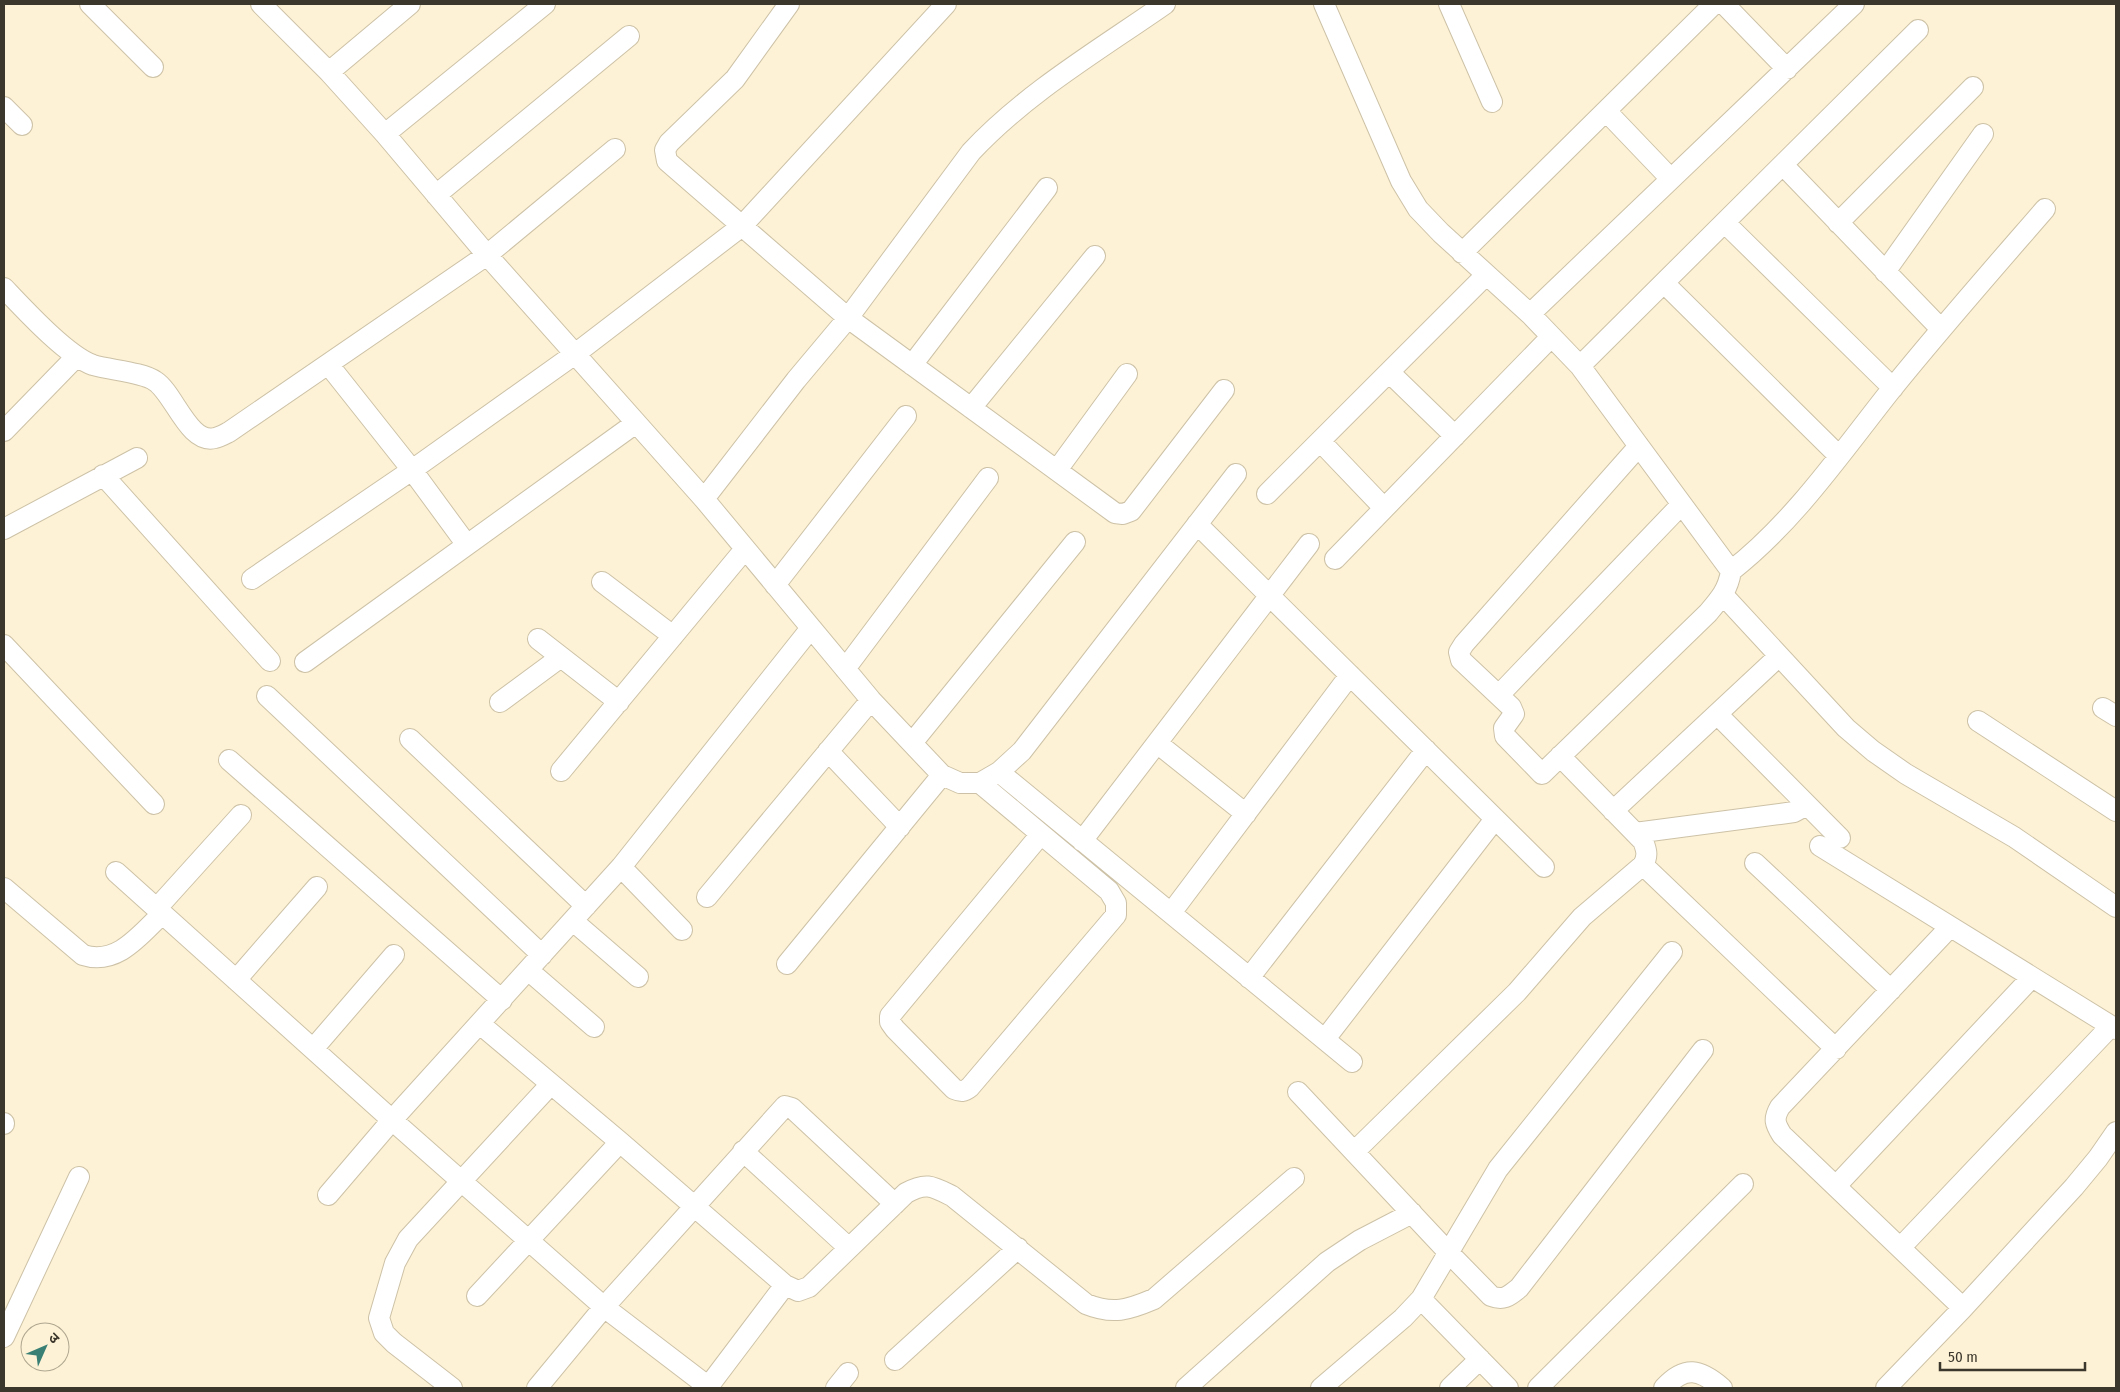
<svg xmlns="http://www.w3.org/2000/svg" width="2120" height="1392" font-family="'Fira Sans Condensed','Noto Sans Devanagari',sans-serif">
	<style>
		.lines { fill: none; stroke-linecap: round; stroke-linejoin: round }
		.minor-casing { stroke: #cdc2a7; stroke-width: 22 }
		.minor { stroke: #fff; stroke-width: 20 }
	</style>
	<rect width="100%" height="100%" fill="#fdf2d5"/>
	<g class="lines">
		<g class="minor-casing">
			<path id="minor" d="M90,4L153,67
				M261,4L329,72L385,134L487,255L704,499L871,700L942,775L960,783H980L999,772L1022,751L1236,474
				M789,4L735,79L669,143L665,150L667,161L848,318L1115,513L1123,514L1131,511L1224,390
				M1324,4L1401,181L1418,209L1441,233L1530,314L1580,366L1731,571C1728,590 1720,599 1708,613L1542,774L1505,736L1504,728L1514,714L1511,707L1461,660L1459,652L1464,644L1639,446
				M1449,4L1492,102
				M1724,4L1787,69
				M329,72L410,4
				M4,107L22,125
				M1606,111L1671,179
				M385,134L545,4
				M1783,165L1941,329
				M436,195L629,36
				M1725,223L1893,388
				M1838,223L1973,87
				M1462,253L1714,4
				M1885,272L1983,134
				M1664,283L1839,456
				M4,288C24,309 67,356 93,365C109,370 142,372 155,381C174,393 189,445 215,438C220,437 225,434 229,432L487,255L615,149
				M1530,314L1854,4
				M328,364L412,470L467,545
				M912,365L1047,188
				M1580,366L1918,30
				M1389,372L1455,436
				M971,408L1095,256
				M4,431L76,357
				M1320,441L1384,508
				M1057,470L1127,374
				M103,475L270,661
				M1267,494L1486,275
				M704,499L796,380L848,318L971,152C1026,93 1099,50 1165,4
				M1197,524L1544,867
				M4,529L137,458
				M1335,559L1551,337
				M1731,571C1794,522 1841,453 1891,390C1941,328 1993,269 2045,209
				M252,579L412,470L575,354L742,226L946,4
				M602,582L673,636
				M775,585L906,416
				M1724,596L1846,728L1873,751L1906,774L2014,837L2116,907
				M538,639L619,702
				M4,645L154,804
				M305,662L636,423
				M845,669L988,478
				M1499,695L1681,505
				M267,696L542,955
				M500,702L561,657
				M2103,708L2116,716
				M1717,714L1840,838
				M1978,721L2116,811
				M410,739L586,906
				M912,743L1075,542
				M1157,743L1246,814
				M828,751L900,827
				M229,760L502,1000
				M561,771L745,549
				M999,772L1352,1062
				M980,783L1109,891L1116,903V915L970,1087C964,1092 961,1092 954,1089L895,1029L890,1022V1016L1041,834
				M1613,811L1778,657
				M1635,833L1780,814L1794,812L1807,805
				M1082,841L1309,544
				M1820,846L2116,1029
				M1755,863L1891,990
				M1643,865L1836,1049
				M621,867L682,930
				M116,872L392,1120L604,1307L710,1388
				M4,888L83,955C117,966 140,935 162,914
				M707,897L871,700
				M157,908L241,815
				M1171,913L1350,675
				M573,921L638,977
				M1950,927L1780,1107C1773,1119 1775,1124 1782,1135L1963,1308
				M787,964L942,775
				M528,970L594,1027
				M1249,978L1426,750
				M236,980L317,887
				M480,1024L620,1142L785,1285L798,1291L809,1287L906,1193C926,1182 932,1186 952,1196L1086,1304C1113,1315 1128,1310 1154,1299L1294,1178
				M1325,1039L1495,819
				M313,1049L394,955
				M1298,1092L1449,1253L1491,1296C1504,1301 1509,1296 1519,1288L1703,1050
				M4,1124V1123
				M743,1151L849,1248
				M1355,1151L1517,992L1582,917L1643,865C1648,856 1647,851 1643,841L1560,756
				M1836,1186L2032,977
				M328,1195L392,1120L621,867L811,628
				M1901,1247L2111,1026
				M477,1296L620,1142
				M1421,1299L1508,1388
				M4,1337L79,1177
				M895,1360L1018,1248
				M708,1387L785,1285
				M452,1388L394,1343L384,1333L379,1318L395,1263L408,1239L551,1084
				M537,1388L604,1307L785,1106L792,1108L895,1204
				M836,1388L848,1373
				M1186,1388L1327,1262L1360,1240L1412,1213
				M1321,1388L1403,1318L1421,1299L1498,1169L1672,952
				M1450,1388L1480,1359
				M1538,1388L1743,1184
				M1664,1388C1685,1365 1700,1369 1722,1388
				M1886,1388L1963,1308L2074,1187L2098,1158L2116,1132"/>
		</g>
		<use href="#minor" class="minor"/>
	</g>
	<rect width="2120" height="1392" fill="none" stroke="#3c372c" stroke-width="10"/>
	<g transform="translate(45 1347) rotate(45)"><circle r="24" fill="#fdf2d5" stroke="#b0a791"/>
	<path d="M0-4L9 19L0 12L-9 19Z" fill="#397f74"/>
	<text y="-8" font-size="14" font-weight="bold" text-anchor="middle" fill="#3c372c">उ</text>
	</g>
	<path d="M1940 1362v8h145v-8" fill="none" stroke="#3c372c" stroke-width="2.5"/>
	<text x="1948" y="1362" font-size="15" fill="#3c372c" stroke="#fdf2d5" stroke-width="4" paint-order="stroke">50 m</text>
</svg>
